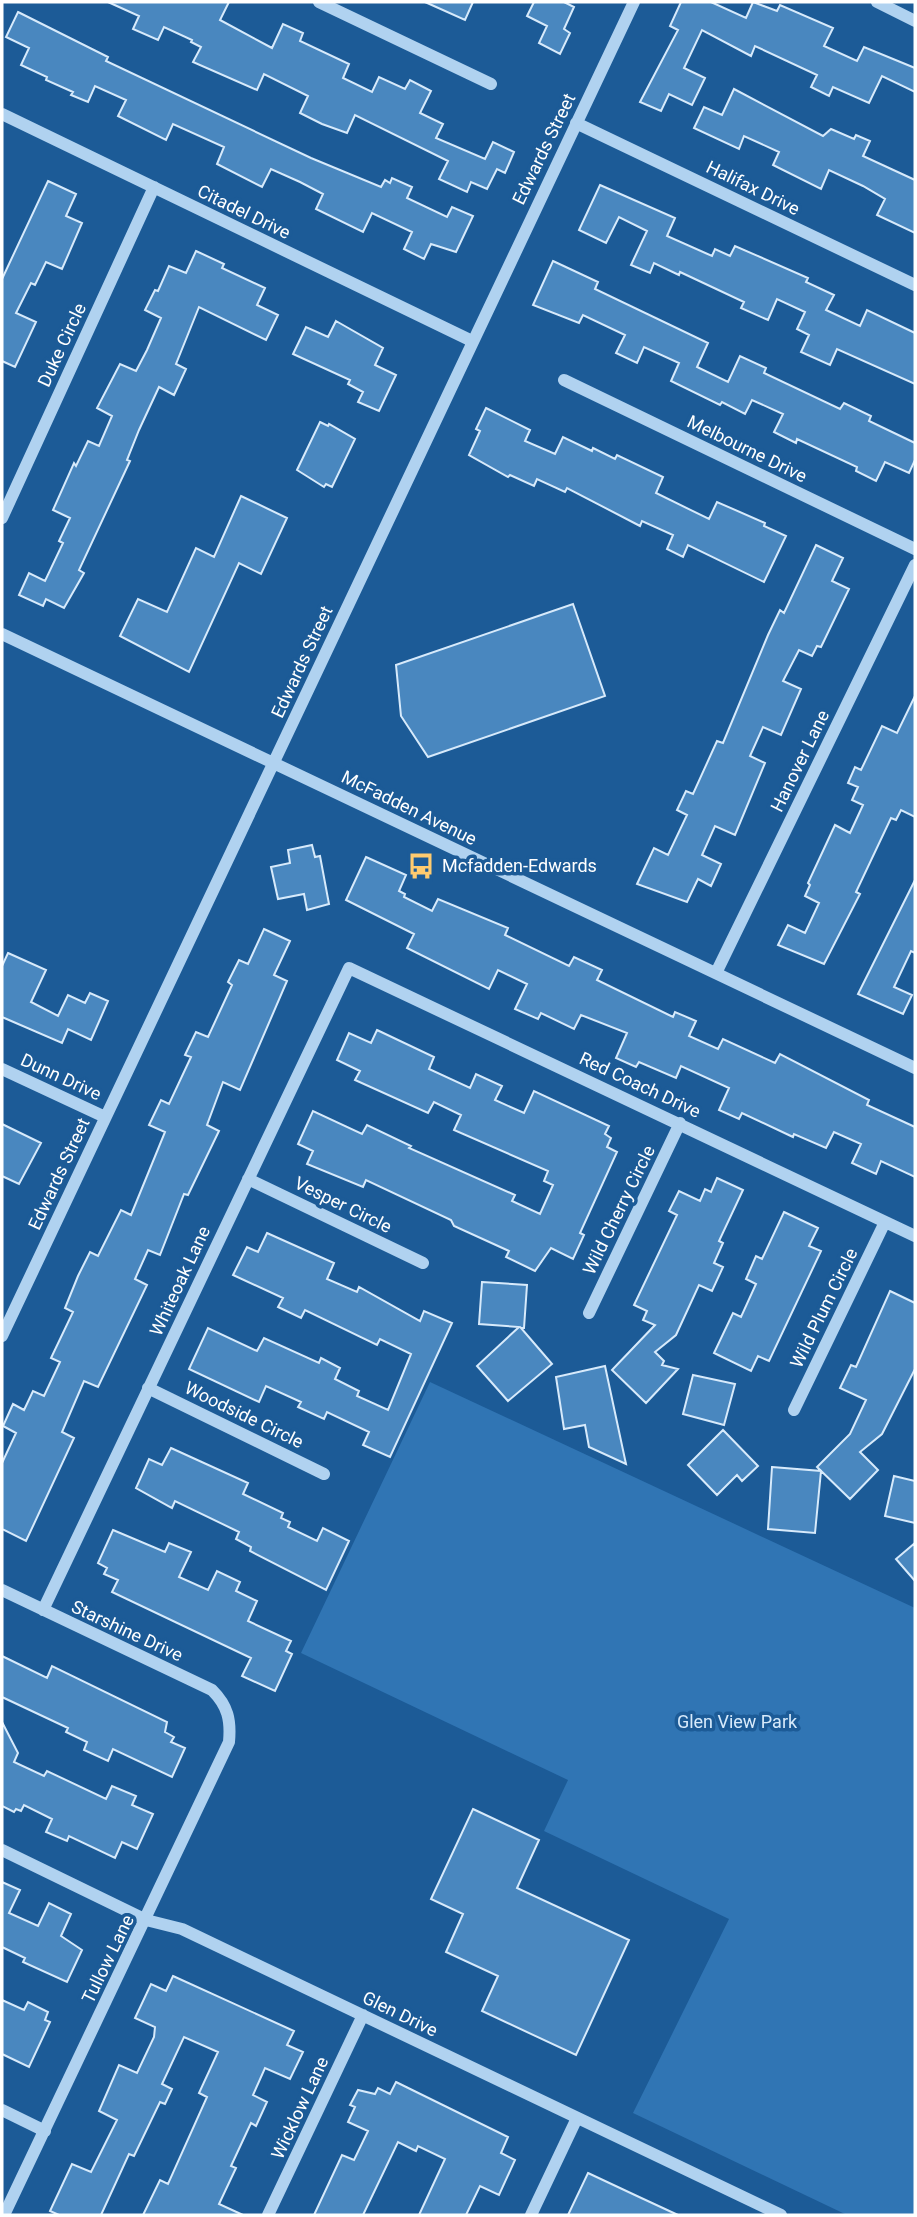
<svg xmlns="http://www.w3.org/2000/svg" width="917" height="2217" font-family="Roboto,sans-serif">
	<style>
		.green { fill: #3075b4 }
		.building { fill: #4987bf; stroke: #d7eafb; stroke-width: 2 }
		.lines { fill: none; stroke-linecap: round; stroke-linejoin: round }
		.minor { stroke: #b0d2f0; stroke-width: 12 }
		.labels { text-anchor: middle; stroke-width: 7; stroke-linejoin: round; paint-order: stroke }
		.street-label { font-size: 18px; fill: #fff; stroke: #1c5b97 }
		.poi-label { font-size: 18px; fill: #fff; stroke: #1c5b97; text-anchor: start }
		.park-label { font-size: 18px; fill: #d7eafb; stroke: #1c5b97 }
	</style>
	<rect width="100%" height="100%" fill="#1c5b97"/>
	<path class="green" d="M430,1382L915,1608V2215H847L633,2113L729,1919L544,1831L568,1780L301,1653Z"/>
	<path class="building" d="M108,2H229L220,20L272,48L283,24L303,33L300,41L349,64L343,78L372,92L379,77L405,89L410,80L431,91L420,113L443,124L436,138L485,159L493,142L514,152L505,173L497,169L487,189L471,182L467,192L439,179L448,161L355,115L347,133L322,124L300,113L308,96L264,74L257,90L193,62L201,47L191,42L192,40L164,27L158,40L133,29L139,16Z
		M425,2H473L465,20Z
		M534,2H564L574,7L564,29L570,33L560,54L539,43L547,26L527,16Z
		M681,2H711L746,18L753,2L777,11L780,5L833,28L824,46L857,61L864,47L915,68V92L882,76L869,103L833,87L829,96L811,87L817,75L755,46L751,56L702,30L684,68L705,78L692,105L669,94L661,111L640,102L678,30L670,26Z
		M18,12L108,57L106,61L311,158L381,187L385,180L390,183L392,178L412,187L407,198L447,217L452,207L473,216L456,252L431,244L424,259L404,249L412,232L372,213L363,232L316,209L323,194L300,182L271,169L262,187L217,164L224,147L173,124L166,140L118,116L126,100L95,86L88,102L71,95L73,92L46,80L47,77L21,65L29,48L6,37Z
		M734,89L823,136L831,129L854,139L856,135L870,141L863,156L915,180V233L877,215L885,199L863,186L829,170L821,189L773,165L779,152L744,136L739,149L694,128L704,107L722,115Z
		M48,181L76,194L66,216L82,223L62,269L46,262L35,285L31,283L16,313L36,322L15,367L2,361V279Z
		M600,185L675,218L667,236L712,256L715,249L730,256L735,246L808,278L806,282L834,295L826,310L860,326L867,310L915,333V384L837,349L830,365L801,352L809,335L797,329L805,312L777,299L768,320L741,308L744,302L680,272L679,275L654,263L650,273L631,265L647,231L619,217L606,243L579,230Z
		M196,251L224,264L222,268L265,288L257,305L278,315L266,340L199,307L176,364L186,369L174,395L159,387L139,430L127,460L130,461L79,570L84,573L64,608L46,599L43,606L19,595L29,573L45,581L63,543L59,541L70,518L53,510L74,463L76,466L88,441L99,446L112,416L97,408L120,364L136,371L147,350L161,318L145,310L155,290L158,291L169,266L186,273Z
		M553,261L598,282L595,289L708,343L697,367L728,382L740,356L766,368L764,373L840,409L844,403L871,416L869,421L915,443V460L909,473L885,462L876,481L856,471L857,467L797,439L796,443L774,432L783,414L752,400L745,414L722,402L720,405L671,381L679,363L644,347L637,363L616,353L625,335L583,315L579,323L533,305Z
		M336,321L383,348L375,365L396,375L379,411L358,402L363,392L348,384L350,380L293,354L306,327L328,337Z
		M486,408L530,430L525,441L555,454L563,437L592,451L593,448L615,459L617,455L663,477L656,493L709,519L717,502L765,523L764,526L786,536L764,582L688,545L683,557L667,549L673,535L642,521L640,526L567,488L565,492L537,479L534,486L510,475L508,477L469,455L480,431L476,429Z
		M320,422L328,426L329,424L355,439L332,487L326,484L324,487L297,470Z
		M241,496L287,518L261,574L239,563L189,672L120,636L138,599L167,612L196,548L214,557Z
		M816,545L843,558L832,581L849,589L821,647L817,646L812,656L799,650L783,681L801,689L781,735L763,727L750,756L765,763L735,835L715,826L702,855L721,864L711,886L698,879L687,902L637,884L654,848L668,855L687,815L677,810L686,791L693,794L717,741L723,743L768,635L780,610L784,613Z
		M573,604L605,696L428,757L401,716L396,665Z
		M915,696V817L901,810L896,820L891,818L856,892L860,894L824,964L778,945L788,925L805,933L819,903L805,896L810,885L808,883L835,825L850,833L863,805L852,800L858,787L848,783L855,767L861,770L882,726L897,733Z
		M312,845L315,857L320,856L329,904L307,910L304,894L278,899L271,867L290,863L288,850Z
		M366,857L406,875L399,891L405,894L404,897L432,911L438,899L508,928L505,935L569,966L574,957L602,970L597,980L673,1017L675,1012L696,1021L689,1036L718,1049L723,1039L775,1063L780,1054L869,1100L867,1105L915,1127V1177L881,1161L876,1174L852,1163L861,1144L834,1132L826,1148L794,1134L793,1137L742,1113L739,1119L719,1110L729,1088L681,1066L676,1078L639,1062L636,1067L616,1058L627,1033L581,1015L574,1029L541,1013L538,1019L515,1009L527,984L498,970L489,989L407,948L414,934L346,900Z
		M915,880V953L911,951L894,987L912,995L903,1014L858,994Z
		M264,929L290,941L274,975L287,981L240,1090L223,1082L207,1125L219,1131L188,1195L184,1194L160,1255L148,1250L135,1279L147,1285L98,1387L84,1381L62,1432L74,1438L26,1541L2,1529V1463L16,1433L3,1426L13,1404L24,1410L33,1391L44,1396L60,1362L51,1358L73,1312L65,1308L78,1276L90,1252L98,1256L121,1210L131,1215L165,1132L149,1125L161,1100L169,1104L191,1057L185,1055L196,1032L208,1037L232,985L228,982L239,960L248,964Z
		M8,953L46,970L31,1002L58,1016L68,995L85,1003L90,993L108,1001L91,1040L68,1029L62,1043L2,1017V966Z
		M377,1030L434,1057L429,1069L470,1088L476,1074L502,1086L495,1100L524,1113L534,1091L609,1126L605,1134L611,1138L607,1147L617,1152L580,1233L584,1235L573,1259L551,1248L535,1271L506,1257L509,1251L454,1226L451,1220L366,1180L363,1187L307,1164L313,1151L298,1144L313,1111L362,1134L367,1125L411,1146L409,1148L515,1195L512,1201L540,1214L553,1185L544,1181L548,1171L454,1130L461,1115L434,1102L428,1113L355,1080L360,1071L337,1060L349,1033L371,1043Z
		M2,1124L41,1143L19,1184L2,1176Z
		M717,1178L743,1190L719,1241L723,1243L714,1263L723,1267L712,1291L699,1285L676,1335L655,1352L664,1361L662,1365L678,1369L646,1403L612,1370L655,1325L643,1320L647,1311L634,1305L677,1215L669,1211L679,1191L700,1201L705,1189L711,1192Z
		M784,1212L818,1228L809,1246L821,1251L769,1361L758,1356L751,1371L714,1353L733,1313L741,1317L756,1284L746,1279L756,1256L762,1259Z
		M267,1233L334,1263L327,1279L357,1292L359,1287L420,1321L424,1311L452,1323L390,1457L363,1445L369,1432L327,1412L324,1419L298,1407L301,1402L266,1386L259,1402L189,1369L208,1328L257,1351L264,1338L319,1363L321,1358L340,1368L335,1379L359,1391L357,1396L388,1410L411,1354L380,1339L377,1345L305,1310L301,1318L278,1307L283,1298L233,1275L247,1247L258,1252Z
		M482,1282L527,1285L524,1328H521L552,1364L508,1401L477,1366L519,1327L479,1324Z
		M890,1291L915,1303V1369L882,1434L860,1452L878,1470L850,1499L817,1467L850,1434L866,1400L840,1388L851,1365L856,1367Z
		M605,1366L626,1464L589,1447L585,1425L564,1429L556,1377Z
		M693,1375L735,1384L724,1425L683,1414Z
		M723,1430L758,1466L742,1481L737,1475L717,1495L688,1465Z
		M171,1448L248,1483L243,1494L283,1513L281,1518L290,1522L288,1527L317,1541L323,1528L349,1541L326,1590L250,1551L251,1547L236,1539L239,1532L175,1501L172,1508L136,1488L149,1459L162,1465Z
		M772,1467L821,1471L815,1533L768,1529Z
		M894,1476L915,1481V1523L885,1516Z
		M113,1530L165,1552L169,1543L191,1552L179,1577L208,1590L217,1571L240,1582L236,1591L257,1601L248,1621L291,1641L286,1651L292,1654L275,1691L242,1676L251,1658L112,1592L118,1580L104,1574L107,1568L98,1563Z
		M915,1543V1581L896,1559Z
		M2,1656L47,1678L52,1666L167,1722L165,1732L174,1737L171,1742L185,1748L172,1777L113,1749L108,1761L84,1750L87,1742L66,1732L68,1728L2,1697Z
		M2,1722L18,1753L14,1762L44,1776L47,1771L106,1799L112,1786L136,1796L132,1805L153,1814L137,1849L122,1842L115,1858L69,1836L67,1841L46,1832L52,1819L24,1805L21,1811L16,1809L14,1812L2,1806Z
		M473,1809L539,1840L517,1888L629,1940L576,2055L482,2011L498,1976L446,1952L463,1914L431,1899Z
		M2,1882L20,1890L9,1913L38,1926L49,1903L71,1914L61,1936L82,1950L67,1982L23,1962L25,1958L2,1947Z
		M173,1976L294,2031L287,2045L303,2052L290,2079L265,2068L253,2095L267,2102L256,2126L251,2123L231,2166L236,2168L219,2204L243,2215H143L160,2180L168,2184L207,2097L199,2093L218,2052L184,2037L162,2084L172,2089L165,2104L160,2102L134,2156L129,2154L101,2215H59L50,2211L72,2164L91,2172L117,2120L99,2111L119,2065L137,2073L154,2037L155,2027L135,2018L151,1984L166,1991Z
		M2,2000L24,2010L28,2002L48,2012L45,2020L50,2022L29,2067L2,2054Z
		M396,2082L508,2137L501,2153L515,2160L499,2195L480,2186L466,2215H419L445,2159L418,2146L416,2151L398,2142L363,2215H314L342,2155L354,2160L368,2131L348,2122L355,2107L350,2105L358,2090L375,2094L378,2088L390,2094Z
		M588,2173L637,2196L678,2215H568Z"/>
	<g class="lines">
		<path class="minor" d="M319,2L491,84
			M877,2L915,21
			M2,114L472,341
			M576,123L915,285
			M564,380L915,549
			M2,518L154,187
			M2,634L915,1068
			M716,973L915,565
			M2,1069L105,1117
			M248,1179L423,1263
			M589,1313L680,1123
			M2,1336L634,2
			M148,1388L324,1474
			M794,1410L885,1222
			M2,1590L212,1690C228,1706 231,1720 229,1742L4,2215
			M43,1610L349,968L915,1236
			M2,1850L146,1920L182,1929L781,2215
			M2,2110L45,2131
			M268,2215L363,2015
			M531,2215L577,2118"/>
	</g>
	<defs>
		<g id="bus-bare" transform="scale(2.1)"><path d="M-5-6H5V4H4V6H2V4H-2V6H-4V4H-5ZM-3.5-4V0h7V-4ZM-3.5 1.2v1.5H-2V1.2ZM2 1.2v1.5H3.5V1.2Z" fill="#ffcb6f" stroke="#1c5b97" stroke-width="2.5" paint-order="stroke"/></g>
	</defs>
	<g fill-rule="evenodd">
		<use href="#bus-bare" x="421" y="866"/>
	</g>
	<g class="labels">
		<g class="street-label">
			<text transform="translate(544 149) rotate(-64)" y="6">Edwards Street</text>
			<text transform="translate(753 188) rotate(26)" y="6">Halifax Drive</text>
			<text transform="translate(244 212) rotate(26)" y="6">Citadel Drive</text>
			<text transform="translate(62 345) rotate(-65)" y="6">Duke Circle</text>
			<text transform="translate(747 449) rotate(26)" y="6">Melbourne Drive</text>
			<text transform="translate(302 662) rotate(-65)" y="6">Edwards Street</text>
			<text transform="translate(800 761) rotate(-64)" y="6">Hanover Lane</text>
			<text transform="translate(409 808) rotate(26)" y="6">McFadden Avenue</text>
			<text transform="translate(61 1077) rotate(25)" y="6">Dunn Drive</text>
			<text transform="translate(640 1085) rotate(25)" y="6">Red Coach Drive</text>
			<text transform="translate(59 1174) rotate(-65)" y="6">Edwards Street</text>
			<text transform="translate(343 1205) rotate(26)" y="6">Vesper Circle</text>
			<text transform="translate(619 1210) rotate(-64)" y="6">Wild Cherry Circle</text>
			<text transform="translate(180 1281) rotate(-65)" y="6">Whiteoak Lane</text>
			<text transform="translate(824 1308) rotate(-64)" y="6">Wild Plum Circle</text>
			<text transform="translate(244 1415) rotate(26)" y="6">Woodside Circle</text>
			<text transform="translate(127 1631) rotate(25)" y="6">Starshine Drive</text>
			<text transform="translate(108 1959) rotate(-64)" y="6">Tullow Lane</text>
			<text transform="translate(400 2014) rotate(26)" y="6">Glen Drive</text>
			<text transform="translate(300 2108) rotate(-65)" y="6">Wicklow Lane</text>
		</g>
		<g class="poi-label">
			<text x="442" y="872">Mcfadden-Edwards</text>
		</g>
		<g class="park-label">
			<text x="737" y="1728">Glen View Park</text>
		</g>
	</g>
	<rect width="917" height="2217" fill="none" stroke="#ffffff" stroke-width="7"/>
</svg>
